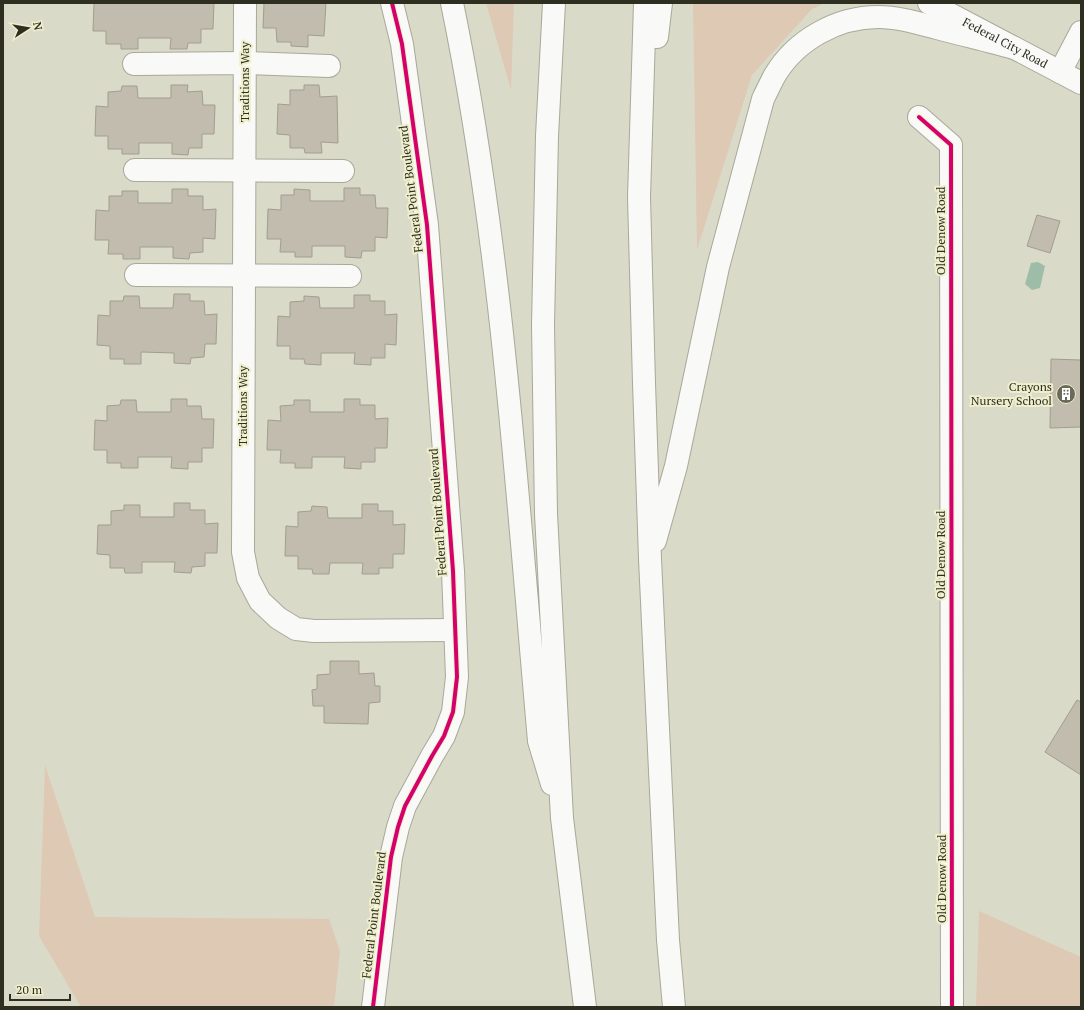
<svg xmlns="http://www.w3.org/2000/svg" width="1084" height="1010" font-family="'PT Serif',serif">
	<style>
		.green { fill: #dec9b5 }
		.water { fill: #9dbda8 }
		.building { fill: #c1bcad; stroke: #a19e90 }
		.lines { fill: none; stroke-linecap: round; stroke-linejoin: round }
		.minor-casing { stroke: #a9a89a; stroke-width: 24 }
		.highway-casing { stroke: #a9a89a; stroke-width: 24 }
		.minor { stroke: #f9f9f7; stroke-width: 22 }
		.highway { stroke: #f9f9f7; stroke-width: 22 }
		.cycleway-casing { stroke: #efefcd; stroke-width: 6 }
		.cycleway { stroke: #d6006c; stroke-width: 4 }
		.labels { text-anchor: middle; stroke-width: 4; stroke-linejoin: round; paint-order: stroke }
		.street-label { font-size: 12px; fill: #2e2e21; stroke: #efefcd }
		.poi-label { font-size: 12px; fill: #2e2e21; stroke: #efefcd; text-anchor: end }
	</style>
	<rect width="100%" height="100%" fill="#dadac8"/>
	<path class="green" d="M486,3H514L511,90Z
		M693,3H825L812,9L752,75L697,250Z
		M45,765L95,917L329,919L340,951L334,1007H81L39,936Z
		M979,911L1081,957V1007H976Z"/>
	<path class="water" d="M1038,262L1045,266L1040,288L1032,290L1025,284L1031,263Z"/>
	<path class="building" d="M94,3H214L213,29H201V43H188L187,49H170L171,38H138V49H121V44H106V31H93Z
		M264,3H326L324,36L308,35V47L291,46V42H277L276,28H263Z
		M171,85H188L187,92L202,91L203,105H215L214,134H202V148H189L188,155L172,154V143H139V154H122V149H108V136H95L96,106L108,107V92L121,91L122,86H137L138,98H171Z
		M304,85H319L320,97L337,96L338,143L321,142L322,153H305L304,148H290V135L277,134L278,104L290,105V90H304Z
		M344,188H360V195H375L376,208H388L387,238L375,237V251H362L361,258L345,257V246H312V257H295V252H280L281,239H267L268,209L281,210V195H294V189L310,190V201H344Z
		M172,189H188V196H203V210L216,209L215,239L203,238V252L190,253L189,259L173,258V247H140V259H123V254H108L109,240H95L96,210L109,211V196H122V191H138V203H172Z
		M1037,215L1060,221L1050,253L1027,246Z
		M174,294H190V301H204L205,315L217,314L216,344H205L204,357L191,358L190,364L174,363V353L141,352V364H124V359H110V346L97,345L98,315L110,316V301H123L124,296H139L140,308H173Z
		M354,295H370V301H385V315L397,314L396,345L385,344V358H371V365L354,364L355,353H321V365L305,364L304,359H290V346H277L278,316L290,317V302L304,301V296L319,297L320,308H354Z
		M1051,359L1081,360V427L1050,428Z
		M171,399H187V406H201L202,419H214L213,448H202V462H188V469L171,468L172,457H138V468H121V463H107V450H94L95,420L107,421V406L120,405L121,400H136L137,412H171Z
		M344,399H360V405H375V419L388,418L387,448H375V462H361V469L344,468L345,457H312V468H295V463H280L281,450H267L268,420L281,421L280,406L294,405V400H310V412H344Z
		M174,503H190V510H205V524L218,523L217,553H205V566L192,567L191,573L174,572L175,562H142V573H125L124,568H110V555L97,554L98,525H111V511L124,510V505H140V517H174Z
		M362,504H378V511H393V525L405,524L404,554H393V568H379V574H362L363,563H330L329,574H313L312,569H298V556H285L286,526L298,527V512L311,511L312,506L327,507L328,518H362Z
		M330,661H359V674L374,673L375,686H380V702L369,703L368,724L324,723V706H313L312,690L317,689V675L330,674Z
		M1077,700L1081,702V775L1045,752Z"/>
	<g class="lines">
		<g class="minor-casing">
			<g id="minor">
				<path d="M245,3L243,552L248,578L260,601L278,618L296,629L314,631L454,630"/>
				<path id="s1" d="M929,3L1081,83"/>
				<path d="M134,64L245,63L329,66"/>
				<path d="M1060,72L1081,32"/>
				<path d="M919,117L951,145L952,1007"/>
				<path d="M135,170L343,171"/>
				<path d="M136,275L350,276"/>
				<path d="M373,1007L391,857L398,827L405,806L432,756L444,736L453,712L457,677L453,571L427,225L402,44L392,3"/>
			</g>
		</g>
		<g class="highway-casing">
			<path id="highway" d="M452,3C502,246 517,495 539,741L552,784
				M554,3L547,136L543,325L546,514L562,818L585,1007
				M645,3L639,197L644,383L650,559L668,940L674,1007
				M657,37L661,3
				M655,541L676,466L718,267L763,99C767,91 771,82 775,75C796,40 837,17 878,17C898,17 918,23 937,28C963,35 989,41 1014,48"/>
		</g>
		<use href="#minor" class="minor"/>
		<use href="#highway" class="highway"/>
		<g class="cycleway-casing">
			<path id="cycleway" d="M919,117L951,145L952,1007
				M373,1007L391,857L398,827L405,806L432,756L444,736L453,712L457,677L453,571L427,225L402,44L392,3"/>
		</g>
		<use href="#cycleway" class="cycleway"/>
	</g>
	<defs>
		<g id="building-disc" transform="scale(1)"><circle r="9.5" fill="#6a6a5b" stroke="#efefcd"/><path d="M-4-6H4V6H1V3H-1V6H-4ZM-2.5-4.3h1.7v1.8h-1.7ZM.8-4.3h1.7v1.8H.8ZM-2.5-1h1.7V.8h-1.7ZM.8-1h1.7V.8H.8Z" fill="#fff"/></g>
	</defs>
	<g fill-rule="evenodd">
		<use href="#building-disc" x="1066" y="394"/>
	</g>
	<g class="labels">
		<g class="street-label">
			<text dy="4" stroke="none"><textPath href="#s1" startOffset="86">Federal City Road</textPath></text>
			<text transform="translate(245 82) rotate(-90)" y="4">Traditions Way</text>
			<text transform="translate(411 189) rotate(-97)" y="4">Federal Point Boulevard</text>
			<text transform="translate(941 231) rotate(-90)" y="4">Old Denow Road</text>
			<text transform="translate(243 406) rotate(-90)" y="4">Traditions Way</text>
			<text transform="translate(438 512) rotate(-94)" y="4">Federal Point Boulevard</text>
			<text transform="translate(941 555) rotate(-90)" y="4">Old Denow Road</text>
			<text transform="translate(942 879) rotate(-90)" y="4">Old Denow Road</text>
			<text transform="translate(374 915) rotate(-83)" y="4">Federal Point Boulevard</text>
		</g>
		<g class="poi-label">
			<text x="1052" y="391">Crayons<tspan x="1052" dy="14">Nursery School</tspan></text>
		</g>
	</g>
	<rect width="1084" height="1010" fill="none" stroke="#2e2e21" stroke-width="8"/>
	<g transform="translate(28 28) rotate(78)" stroke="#efefcd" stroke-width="3" paint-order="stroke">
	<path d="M0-3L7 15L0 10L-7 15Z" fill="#2e2e21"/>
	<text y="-6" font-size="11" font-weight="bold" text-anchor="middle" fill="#2e2e21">N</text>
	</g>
	<path d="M10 994v6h60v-6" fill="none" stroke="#2e2e21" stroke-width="2"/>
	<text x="16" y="994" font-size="12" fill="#2e2e21" stroke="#efefcd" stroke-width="3" paint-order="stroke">20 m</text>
</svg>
